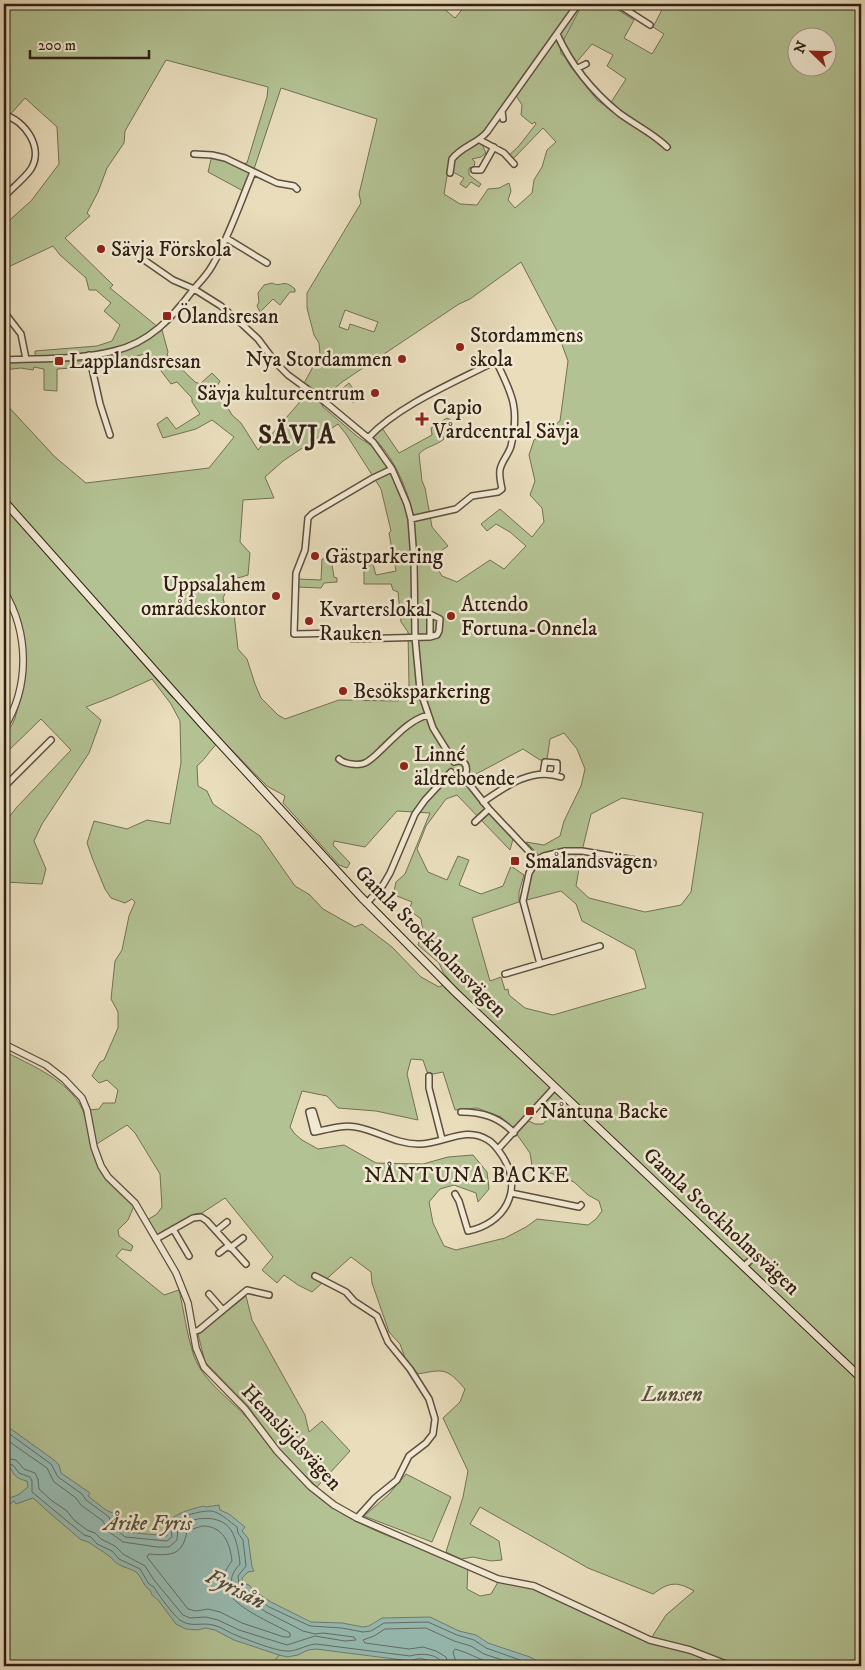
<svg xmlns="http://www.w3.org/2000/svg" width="865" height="1670" font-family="'IM FELL DW Pica',serif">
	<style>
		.green { fill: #b3c293; stroke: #727154; fill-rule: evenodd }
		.water { fill: #97bbb2; stroke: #6e7d73 }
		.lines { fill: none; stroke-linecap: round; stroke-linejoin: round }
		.shore { stroke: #646e63; stroke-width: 1 }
		.stream { stroke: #6e7d73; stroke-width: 1 }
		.minor-casing { stroke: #5e4f3e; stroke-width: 8 }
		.tertiary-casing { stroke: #5e4f3e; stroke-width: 8 }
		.secondary-casing { stroke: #302014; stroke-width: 9 }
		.minor { stroke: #f1e9d3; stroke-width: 5 }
		.tertiary { stroke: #f1e9d3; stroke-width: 5.5 }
		.secondary { stroke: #f1e9d3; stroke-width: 7 }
		.poi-dot { fill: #8f2418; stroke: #f1e9d3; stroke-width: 2 }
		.labels { text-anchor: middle; stroke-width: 5; stroke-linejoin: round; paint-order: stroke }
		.poi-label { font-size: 21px; fill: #302014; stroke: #f1e9d3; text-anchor: start }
		.street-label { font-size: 21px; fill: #302014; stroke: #f1e9d3 }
		.park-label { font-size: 21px; font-style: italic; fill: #57513a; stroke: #f1e9d3 }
		.neighbourhood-label { font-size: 22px; letter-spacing: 1px; fill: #302014; stroke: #f1e9d3 }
		.water-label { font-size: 22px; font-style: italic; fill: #4f4e43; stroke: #f1e9d3 }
		.district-label { font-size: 26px; font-weight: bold; letter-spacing: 1px; fill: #302014; stroke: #f1e9d3 }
	</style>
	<rect width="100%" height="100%" fill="#e9ddbc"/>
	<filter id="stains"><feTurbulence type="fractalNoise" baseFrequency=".004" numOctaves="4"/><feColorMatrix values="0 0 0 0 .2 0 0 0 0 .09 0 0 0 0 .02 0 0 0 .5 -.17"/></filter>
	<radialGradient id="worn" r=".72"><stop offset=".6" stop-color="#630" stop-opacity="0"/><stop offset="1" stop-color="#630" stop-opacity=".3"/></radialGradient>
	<path class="green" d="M4,4H446L443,8L455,18L467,4H559L573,11L578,4H616L615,8L634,20L624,38L652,54L664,34L653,27L665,4H861V1666H4V1051C30,1065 62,1077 79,1103C90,1120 88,1144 96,1162C103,1179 121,1193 134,1206L128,1220L118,1230L119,1236L133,1246L131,1251L122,1249L116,1256L164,1295L179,1290C184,1311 187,1336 194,1356C203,1382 234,1402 251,1422C275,1450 298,1484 329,1505C369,1533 422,1548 468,1565L467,1589L480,1596L491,1594L498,1582L534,1586L650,1640L666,1615L694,1591C677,1581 669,1582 653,1594L588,1568L480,1507L470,1524L499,1541L502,1560L491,1561L473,1557L461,1559L446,1552L463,1497L468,1471L443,1418L460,1402L465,1389C447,1368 444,1369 418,1374L405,1358L400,1344L389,1332L372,1283L371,1272L351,1257L312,1292L298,1285L284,1275L277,1283L262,1270L273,1257L225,1198L202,1213L195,1214L157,1237L147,1220L157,1214L162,1207L160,1174L135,1133L127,1125L95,1145L89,1110L99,1109L103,1103H115L118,1090L107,1080L99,1083L92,1076L100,1062L104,1060L118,1028V1012L111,999L115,961L122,950L129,916L135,902L132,899L125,903L111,898L105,889L93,860L87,843L94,821L127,829L147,820L170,824L181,763L180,721L171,704L152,679L112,697L86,707L101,720L89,753L42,824L34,841L46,869L42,884L4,882V823L17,807L71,750L41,719L4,755V734L12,725L15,718L23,689L26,660L25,643L19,617L4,586V506L173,698L178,691L148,661L4,498V402L55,457L86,483L209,468L234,437L212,420L196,429L163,438L157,424L167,417L176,429L200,414L192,402V398L177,382L171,384L155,363L150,367L148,366L146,354L113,360L112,362L93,366L92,360L94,358C120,354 140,345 162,330L168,352L167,355L195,382L200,384L212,373L220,381L213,393L225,403L232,415L241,423L258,450L299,403L303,385L320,354L319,343L314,335L307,308V293L361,203L359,194L377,119L281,88L253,172L245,192L208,172L212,155L240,164L247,163L267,97L268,87L166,60L125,131L124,143L107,168L98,192L87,213L90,216L65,238L113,285L110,288L158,327C116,357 84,354 35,357V351L97,346L112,341L120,325L104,311L111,303L96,290H89L86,278L60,255L53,246L4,269V225L31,201L59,164L57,127L25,98L9,116L4,115ZM798,38H828V68H798ZM592,44L613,55L607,66L626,79L610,104L575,64ZM515,94L522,105L521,115L532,124L535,122L536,124L518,147L507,157L510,160L513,159L543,128L556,142L547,150L542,167L534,180L532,193L515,208L508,200L511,191L509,183L499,188L488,189L477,205L460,204L444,194L447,176L453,172L464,178L460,184L466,188L471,182L479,187L481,184L469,175V168L474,167L475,162L472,159L481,157L486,153L481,142ZM521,262L557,331L568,361L560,421L534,440L529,455L535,481L530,495L542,508L544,522L532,537L500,509L481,524L487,531L496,524L510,532L526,546L504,569L490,560L457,582L442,576L431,558L448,546L432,527L425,488L422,481L419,454C426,446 436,446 444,439V429L451,420L447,418L431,428L432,435L399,453L380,425L371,436C394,455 407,489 414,517L409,521L405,506L389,468L375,448L358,437L322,406L334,389L342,382L459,304L470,299ZM345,310L378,322L374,332L350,324L348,330L339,327ZM338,424L346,434L381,489L391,531L389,533L396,571L376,575L373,564H371L367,567V570L364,571V584H391L393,590L398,592L401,622L408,632L409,685L405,694L398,701L339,700L285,719L278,715L261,698L255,684L247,659L238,649L234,613L225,606L223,598L231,580L248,575L250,553L240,542L243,500L274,498L265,477L283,461ZM564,733L577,749L585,769L581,786L564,821L560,836L544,845L526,842L540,856L543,857L534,871L529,873L523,901L561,891L576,904L582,921L635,950L646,988L553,1015L525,1008L509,995L508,989L505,990L501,977L490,981L472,918L519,902V892L524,875L511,866L503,886L481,894L459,885L469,860L458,856L447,880L428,872L417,849L426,826L446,799L457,795L510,850L513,839L463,781L523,749L540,760H547L550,739ZM222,740L267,786L285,796L283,803L339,865L347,868L350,863L333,845L334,841L365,847L397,811L430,813L405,874L396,882L394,891L397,896L412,902L409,910L421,919L423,932L418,945L439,963L443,972L451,982L439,987L421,977L392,947L362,924L355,927L323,909L310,895L295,886L260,836L213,804L207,791L198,786L197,766C207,758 211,747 222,740ZM622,798L703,813L691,892L681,905L645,912L589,898L576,886L582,851L591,814ZM411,1059L423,1060L427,1072L433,1074L443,1072L455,1110L477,1108L501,1117L511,1126L530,1153L532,1166L574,1182L588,1195L599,1201L602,1211L596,1219L588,1225L537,1219L526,1227L505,1238L456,1250L444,1246L433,1223L429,1202L440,1189L454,1185L476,1193L478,1202L489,1189L487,1172L473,1155L448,1157L423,1164L376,1163L344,1145L318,1149L302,1140L295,1134L290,1127L302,1091L327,1096L338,1108L376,1111L418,1120L407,1074ZM540,1099C546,1107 552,1116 543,1124H535L522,1118Z
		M272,283C282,288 283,278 295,289V292H290L280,305L273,299L260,312L257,306L259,302L258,293L264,285Z
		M82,361L87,363V367L57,369V391L44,390V369L34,367L33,370L21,368L4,370V362Z
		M349,383L360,398L353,403L342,389Z
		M331,558L334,577L337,578V582L324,583L321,588L298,587V579L321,580L322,559Z
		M246,1296L252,1320L305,1415L309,1432L322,1421L350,1451L317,1487L280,1450L248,1406L205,1362L198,1334Z
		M406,1474L451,1497L432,1542L364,1516L389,1494Z"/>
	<path class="water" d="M4,1424L54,1460L59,1465L61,1473L90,1493L88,1496L106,1510L115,1514L116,1523L127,1532L167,1536L165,1525C174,1513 189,1510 203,1506L206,1507L219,1505L220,1510L229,1514L245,1527L242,1531L248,1538L252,1567L254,1571L248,1572L242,1578L243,1583L249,1585L254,1591L271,1602L311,1622L342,1623L363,1627L369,1626L382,1618L430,1617L459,1631L476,1635L488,1643L530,1657L547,1666H444L420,1658L410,1661L316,1649L308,1650L298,1655L287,1657L279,1655L234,1640L215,1630L205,1628L198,1630L186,1629L176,1624L158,1600L152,1595L150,1590C143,1586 142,1577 136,1572C130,1568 124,1568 118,1564C114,1562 113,1559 109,1556C103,1551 96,1548 90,1543C87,1541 83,1541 80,1539C64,1525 48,1512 33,1498L16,1504L14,1501L4,1508V1500L18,1495L28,1487L27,1481C18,1479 15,1477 11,1469L4,1468Z"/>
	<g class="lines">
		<path class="shore" d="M4,1430L51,1464L58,1477L82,1494L86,1500L109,1517L112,1526L125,1537L167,1541L172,1537C172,1533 170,1528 171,1525C174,1517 208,1508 215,1512C223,1515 230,1522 237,1527L238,1533L243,1540L246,1566L238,1576L239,1586L269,1607L310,1626L342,1628L363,1632L371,1631L384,1623L428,1622L457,1635L474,1640L486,1648L537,1666
			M4,1438L47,1468L54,1482L76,1498L81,1505L103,1521L108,1531L123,1542L157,1547H169L177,1540L178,1527C191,1517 220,1513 231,1530C237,1540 239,1553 240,1564C232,1573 228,1580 236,1591L266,1612L303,1631L315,1634L323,1633L354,1637L356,1640L345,1641L315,1636L287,1645L239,1630L218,1620L206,1617L190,1618L183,1615L154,1580L145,1566L123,1554L115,1546L101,1539L95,1533L87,1530L74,1520L67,1511L51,1500L39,1489L38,1479L35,1473L24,1469L16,1460L4,1458
			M4,1464L13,1465L19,1473L30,1477L32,1481V1492L84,1535L91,1537L97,1544L112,1551L119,1559L140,1569L149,1584L154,1587C156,1592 175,1617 180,1620C191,1628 201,1622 213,1625C222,1627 229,1633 238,1636C248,1640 276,1651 286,1651C296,1652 305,1645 316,1644L410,1656C420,1653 441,1653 443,1666
			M203,1526C223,1526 230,1543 232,1561C202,1597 266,1619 290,1633V1637H284L242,1623L220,1612L208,1609L196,1611L188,1609L147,1557L149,1554C172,1556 183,1555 187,1531Z
			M449,1666L446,1657L436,1651L423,1647L409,1649L365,1643L363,1640L374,1636L385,1629L426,1628L454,1641L471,1646L484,1654L521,1666
			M457,1666L453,1652L455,1649C470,1653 482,1661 497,1666"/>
		<path class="stream" d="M563,41L580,9L585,4
			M560,47L561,54L565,57L570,66L597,100L615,113
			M271,1666L279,1655"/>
		<g class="minor-casing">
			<path id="minor" d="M624,4L622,7L650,25
				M557,34C571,65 593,92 619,113C635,125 653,133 667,147
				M578,68L586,64
				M502,111L503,119
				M4,115C25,120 44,148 31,169C24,179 12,188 4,197
				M480,140L504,153L514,164
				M194,154L212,155L225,158L277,183L294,186L297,189
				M474,170H481L494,147
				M450,173L452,159C462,146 477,144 487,132L578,4
				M226,238L267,263
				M137,255L173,280L194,289L221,306L243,325L258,339L276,363L288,375L325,402L373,442L392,469L407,504L411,519L414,560L415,637L420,690L433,728L454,762
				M4,312L21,334L26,359
				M89,355L100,404L110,435
				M4,360C40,358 78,360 114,351C149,343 172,318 193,290C199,283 207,275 212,266C229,237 240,203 253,172
				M368,438C399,405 455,382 496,361C512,394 520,408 511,446C509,454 501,462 500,470C499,476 501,484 502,489L498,492L472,496L456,509L411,519
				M392,469L373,478L312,514L308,518L305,550L296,573L294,634L340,633L352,639L430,637V618L432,615L440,619L439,631L437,635L430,637
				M339,759C344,764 358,766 365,763C371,760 376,755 381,750C395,737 409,720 428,715
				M451,772L454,776L459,777L466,773C468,764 463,759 454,762
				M543,774L545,762L557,763V770L555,775
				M463,776L489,809L537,860
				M4,787L51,740
				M483,802C506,786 532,767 561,777
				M475,822L489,809
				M367,903L383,885L390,873L415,814L425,800L451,772
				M540,964L523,901L529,873L537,860L544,856L565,851H582L653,863
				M505,974L600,946
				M429,1076V1088L442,1139
				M461,1112C482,1112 499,1117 514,1133
				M319,1131L314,1132L309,1112L313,1111L319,1131C332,1128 343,1125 356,1127C378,1131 396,1144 418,1144C442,1145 465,1125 488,1140C495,1144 499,1151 503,1157C524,1191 504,1224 468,1231L459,1201L455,1194
				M498,1149L555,1087
				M511,1193L579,1207L581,1205
				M173,1229L189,1256
				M216,1231L227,1222
				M156,1239L193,1218L201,1217L207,1221L246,1264
				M230,1248L243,1238
				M219,1253L228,1246
				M744,1266L753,1258
				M315,1276L346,1292L354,1301L377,1316L388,1342L410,1369L429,1399L435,1419L433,1434L426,1443L409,1456L397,1480L375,1498L357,1518
				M209,1294L222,1309
				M193,1332L199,1330L247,1290L269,1295"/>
		</g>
		<g class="tertiary-casing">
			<path id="tertiary" d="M4,591C29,633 30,686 4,728
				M4,1044L46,1065L64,1079L82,1098L87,1110L94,1147L101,1166L108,1177L135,1203L176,1273L188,1303L196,1348L204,1367L245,1409L277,1451L310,1486L334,1505L357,1518L498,1579L534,1586L650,1640L690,1650L731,1666"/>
		</g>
		<g class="secondary-casing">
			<path id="secondary" d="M4,501L203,725L361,897L455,992L861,1378"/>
		</g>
		<use href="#minor" class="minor"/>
		<use href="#tertiary" class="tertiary"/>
		<use href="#secondary" class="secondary"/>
	</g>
	<g class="poi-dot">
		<circle cx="101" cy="249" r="5"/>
		<rect x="162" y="311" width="10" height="10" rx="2.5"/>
		<circle cx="460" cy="347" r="5"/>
		<circle cx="402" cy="359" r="5"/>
		<rect x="54" y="356" width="10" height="10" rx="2.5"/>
		<circle cx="375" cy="393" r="5"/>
		<path d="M419.5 411.5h5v5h5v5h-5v5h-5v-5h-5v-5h5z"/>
		<circle cx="315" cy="556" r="5"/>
		<circle cx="276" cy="596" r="5"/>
		<circle cx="451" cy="616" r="5"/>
		<circle cx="309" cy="621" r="5"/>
		<circle cx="343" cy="691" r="5"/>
		<circle cx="404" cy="766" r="5"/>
		<rect x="510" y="856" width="10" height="10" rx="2.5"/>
		<rect x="525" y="1106" width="10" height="10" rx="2.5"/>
	</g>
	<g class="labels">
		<g class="poi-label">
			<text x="111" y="256">Sävja Förskola</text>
			<text x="177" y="323">Ölandsresan</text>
			<text x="470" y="342">Stordammens<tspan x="470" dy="24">skola</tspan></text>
			<text x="392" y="366" text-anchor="end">Nya Stordammen</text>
			<text x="69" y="368">Lapplandsresan</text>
			<text x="365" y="400" text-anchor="end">Sävja kulturcentrum</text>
			<text x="433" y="414">Capio<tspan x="433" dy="24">Vårdcentral Sävja</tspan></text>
			<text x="325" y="563">Gästparkering</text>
			<text x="266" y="591" text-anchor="end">Uppsalahem<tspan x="266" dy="24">områdeskontor</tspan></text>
			<text x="461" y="611">Attendo<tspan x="461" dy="24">Fortuna-Onnela</tspan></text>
			<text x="319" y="616">Kvarterslokal<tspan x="319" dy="24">Rauken</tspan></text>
			<text x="353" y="698">Besöksparkering</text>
			<text x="414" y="761">Linné<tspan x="414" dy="24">äldreboende</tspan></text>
			<text x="525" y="868">Smålandsvägen</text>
			<text x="540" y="1118">Nåntuna Backe</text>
		</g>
		<g class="street-label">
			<text transform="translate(431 941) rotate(45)" y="7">Gamla Stockholmsvägen</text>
			<text transform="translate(722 1221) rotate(43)" y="7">Gamla Stockholmsvägen</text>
			<text transform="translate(292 1437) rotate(47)" y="7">Hemslöjdsvägen</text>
		</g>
		<g class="park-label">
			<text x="672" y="1401">Lunsen</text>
			<text x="148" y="1530">Årike Fyris</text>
		</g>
		<g class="neighbourhood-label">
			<text x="467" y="1182">NÅNTUNA BACKE</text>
		</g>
		<g class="water-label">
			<text transform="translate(236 1588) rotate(27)" y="8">Fyrisån</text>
		</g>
		<g class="district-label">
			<text x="297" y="443">SÄVJA</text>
		</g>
	</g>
	<rect width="865" height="1670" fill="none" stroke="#e9ddbc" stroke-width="20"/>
	<rect x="5" y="5" width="855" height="1660" fill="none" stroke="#302014" stroke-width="2.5"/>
	<rect x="10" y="10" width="845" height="1650" fill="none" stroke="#302014"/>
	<g transform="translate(812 52) rotate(293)"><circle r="24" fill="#f1e9d3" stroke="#a49987"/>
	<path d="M0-4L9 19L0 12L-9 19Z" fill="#8f2418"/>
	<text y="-8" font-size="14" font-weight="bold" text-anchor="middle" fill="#302014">N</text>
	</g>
	<path d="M30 50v8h119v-8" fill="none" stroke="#302014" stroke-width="2.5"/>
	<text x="38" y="50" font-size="15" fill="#302014" stroke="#f1e9d3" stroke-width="4" paint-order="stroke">200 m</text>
	<rect width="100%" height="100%" filter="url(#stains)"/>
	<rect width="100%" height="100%" fill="url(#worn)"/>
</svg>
